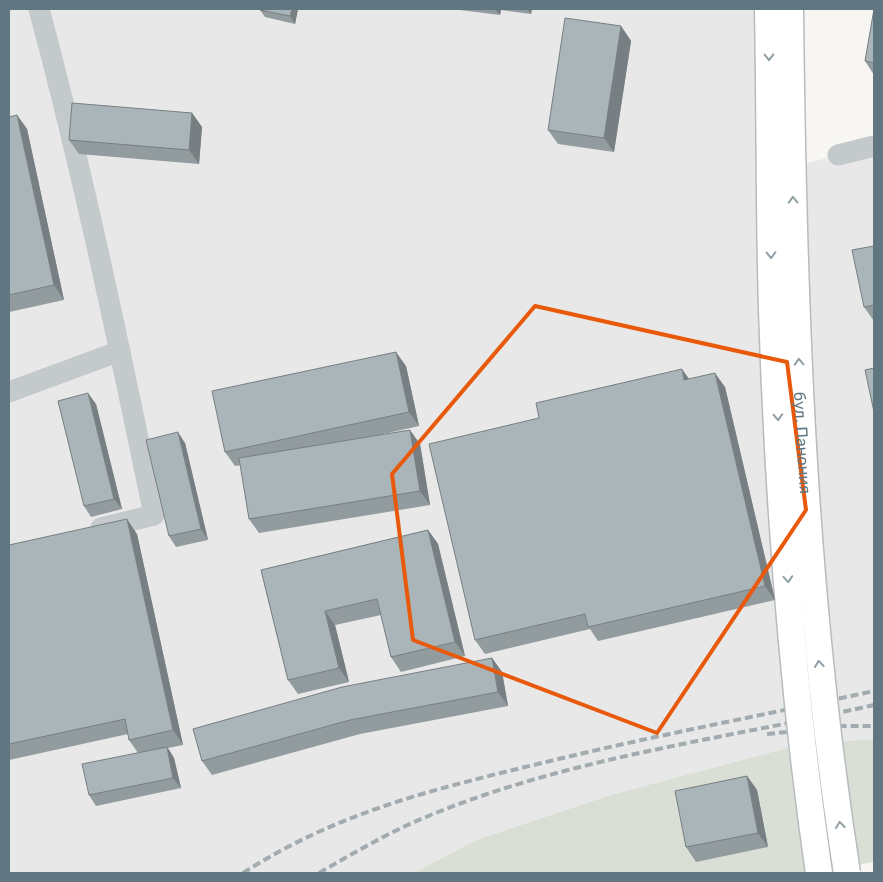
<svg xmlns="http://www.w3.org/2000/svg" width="883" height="882" font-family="Rubik,sans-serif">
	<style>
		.built { fill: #e7e8e7 }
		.green { fill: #d9dfd4 }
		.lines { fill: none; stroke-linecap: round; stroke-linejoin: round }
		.minor { stroke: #c4c9cb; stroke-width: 21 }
		.rail { stroke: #a2abaf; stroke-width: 4; stroke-dasharray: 8 4; stroke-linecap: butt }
		.major-bridge-casing { stroke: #b7bcbf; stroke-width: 29; stroke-linecap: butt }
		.major-bridge { stroke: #fff; stroke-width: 26 }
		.wall { fill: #929c9f }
		.shaded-wall { fill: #777f82 }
		.building { fill: #aab5b9; stroke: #777f82 }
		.oneway { stroke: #909fa6 }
		.marked { fill: none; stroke: #e8590c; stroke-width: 4; stroke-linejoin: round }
		.labels { text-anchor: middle; stroke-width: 5; stroke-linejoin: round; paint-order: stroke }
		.street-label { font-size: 16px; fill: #607680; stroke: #fff }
	</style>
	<rect width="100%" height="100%" fill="#f7f6f3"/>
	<path class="built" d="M9,9H790L792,167L874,146V739L802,744L611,795L476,840L414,873H9Z"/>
	<path class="green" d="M874,739V862L846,867H818L819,873H414L476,840L611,795L802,744Z"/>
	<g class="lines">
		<path class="minor" d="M39,9C84,176 119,346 154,515L101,528
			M838,155L874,146
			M9,392L120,351"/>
		<path class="rail" d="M767,734L843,726H874
			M243,873C338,812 434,789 542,763C652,736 764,715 874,691
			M319,873C354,853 389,832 426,817C569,757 725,739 874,705"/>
		<g class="major-bridge-casing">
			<g id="major-bridge">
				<path d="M768,9C770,109 769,209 772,309C778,497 792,687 819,873"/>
				<path id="s1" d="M790,9C793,298 802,587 847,873"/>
			</g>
		</g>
		<use href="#major-bridge" class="major-bridge"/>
	</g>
	<path class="wall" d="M298,9L295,24L265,17L260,10Z
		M452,9H532L531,14L501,10L500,15Z
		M874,9V75L865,61Z
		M621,26L631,41L614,152L558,144L548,130Z
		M192,113L202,127L199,164L79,154L69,140Z
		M17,115L27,129L64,300L9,312V117Z
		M874,246V321L864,307Z
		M406,366L419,426L379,435L420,444L430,505L259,533L249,519L241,465L235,466L225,452Z
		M689,379L725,387L775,600L598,641L590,629L485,654L475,640L539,418Z
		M96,404L122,509L91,517L84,506Z
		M185,443L208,540L176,547L169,536Z
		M428,530L438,544L465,656L401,672L391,657L381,615L335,625L349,682L298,694L288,680L261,570Z
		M137,534L183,745L168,748L174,758L181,788L96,806L89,795L138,753L129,740L128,734L9,760V545Z
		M492,658L502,672L508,706L360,734L212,775L202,761Z
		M747,776L757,790L768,847L696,862L686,847Z"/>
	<path class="shaded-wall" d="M292,9H298L295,24L290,16Z
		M495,9H500L501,10L500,15Z
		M527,9H532L531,14Z
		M621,26L631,41L614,152L604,138Z
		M192,113L202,127L199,164L189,150Z
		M17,115L27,129L64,300L54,285Z
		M396,352L406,366L419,426L409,412Z
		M682,369L692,383L684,380Z
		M715,373L725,387L775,600L765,586Z
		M88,393L96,404L122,509L114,499Z
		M410,430L420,444L430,505L420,491Z
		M178,432L185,443L208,540L201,529Z
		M127,519L137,534L183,745L173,730Z
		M428,530L438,544L465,656L455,642Z
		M325,611L335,625L349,682L339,668Z
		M492,658L502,672L508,706L498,692Z
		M167,747L174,758L181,788L173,778Z
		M747,776L757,790L768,847L758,833Z"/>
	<path class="building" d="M260,9H292L290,16L260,10Z
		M874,9V63L865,61Z
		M565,18L621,26L604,138L548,130Z
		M72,103L192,113L189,150L69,140Z
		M17,115L54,285L9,295V117Z
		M874,246V305L864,307L852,250Z
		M396,352L409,412L225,452L212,391Z
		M874,368V412L865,370Z
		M682,369L684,380L715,373L765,586L588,627L585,614L475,640L429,444L539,418L536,403Z
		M88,393L114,499L84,506L58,401Z
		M410,430L420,491L249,519L239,458Z
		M178,432L201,529L169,536L146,440Z
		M127,519L173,730L129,740L125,719L9,744V545Z
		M428,530L455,642L391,657L377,599L325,611L339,668L288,680L261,570Z
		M492,658L498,692L350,720L202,761L193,729L342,687Z
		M167,747L173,778L89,795L82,764Z
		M747,776L758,833L686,847L675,791Z"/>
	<defs><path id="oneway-chevron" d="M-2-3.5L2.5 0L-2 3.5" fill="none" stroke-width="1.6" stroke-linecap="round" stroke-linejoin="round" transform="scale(1.25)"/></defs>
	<g class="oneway">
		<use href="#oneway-chevron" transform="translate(769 57) rotate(89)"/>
		<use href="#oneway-chevron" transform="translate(793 200) rotate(-92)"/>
		<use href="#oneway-chevron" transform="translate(771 255) rotate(89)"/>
		<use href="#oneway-chevron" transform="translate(799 362) rotate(-92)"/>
		<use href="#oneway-chevron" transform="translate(778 417) rotate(87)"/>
		<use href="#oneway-chevron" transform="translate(788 579) rotate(86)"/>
		<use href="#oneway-chevron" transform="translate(819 664) rotate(-96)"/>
		<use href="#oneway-chevron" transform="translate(840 825) rotate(-97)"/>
	</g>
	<path class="marked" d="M535,306L787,362L806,510L657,733L413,640L392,474Z"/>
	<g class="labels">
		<g class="street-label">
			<text dy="6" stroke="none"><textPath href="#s1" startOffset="434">бул. Панония</textPath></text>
		</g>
	</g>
	<rect width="883" height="882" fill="none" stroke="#607680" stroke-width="20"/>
</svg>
